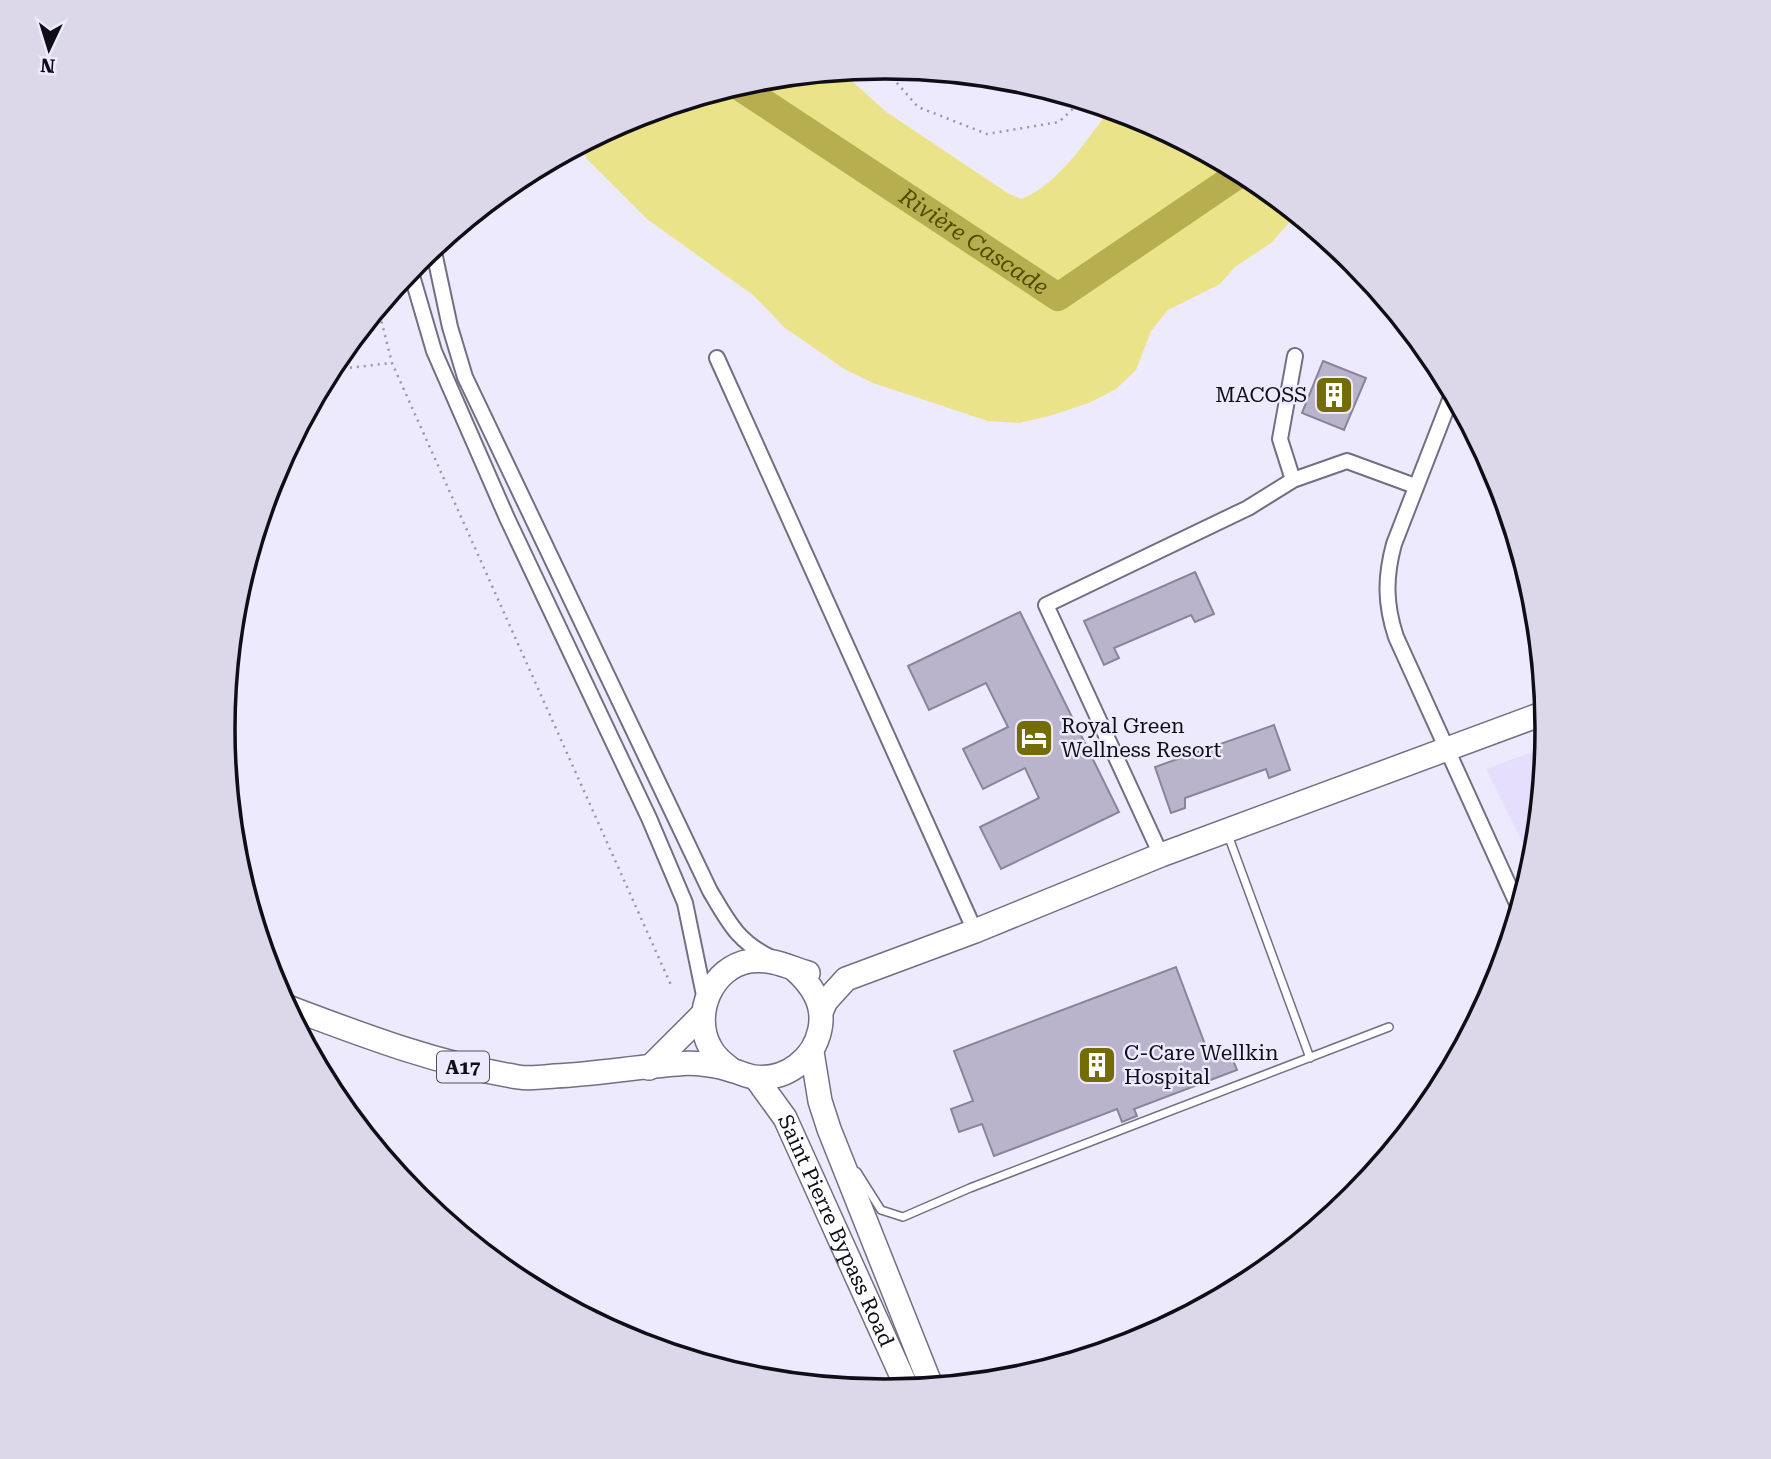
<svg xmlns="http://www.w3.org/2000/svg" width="1771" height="1459" font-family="'Roboto Serif',serif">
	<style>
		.built { fill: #e5defd }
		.green { fill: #ebe389 }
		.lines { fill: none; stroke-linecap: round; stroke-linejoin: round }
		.river { stroke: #b7ae50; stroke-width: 28 }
		.building { fill: #b9b4cb; stroke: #89849a; stroke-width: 2 }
		.service-casing { stroke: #736e83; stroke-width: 10 }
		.minor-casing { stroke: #736e83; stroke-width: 18 }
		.primary-casing { stroke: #736e83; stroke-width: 26 }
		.path { stroke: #9895a4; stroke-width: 2.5; stroke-dasharray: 2 5; stroke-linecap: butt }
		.service { stroke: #fff; stroke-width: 7 }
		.minor { stroke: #fff; stroke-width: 14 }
		.primary { stroke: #fff; stroke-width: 23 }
		.labels { text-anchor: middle; stroke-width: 5; stroke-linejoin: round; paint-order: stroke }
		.shield { fill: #eeeafd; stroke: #524f5b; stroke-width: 2 }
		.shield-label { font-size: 19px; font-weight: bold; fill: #0f0d15 }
		.poi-label { font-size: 21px; fill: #0f0d15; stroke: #eeeafd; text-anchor: start }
		.street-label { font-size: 21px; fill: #0f0d15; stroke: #eeeafd }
		.water-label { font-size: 23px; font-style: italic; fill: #524b00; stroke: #eeeafd }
		.rim { fill: none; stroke: #0f0d15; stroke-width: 3.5 }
	</style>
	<rect width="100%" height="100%" fill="#eeeafd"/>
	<path class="built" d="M1547,746L1536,859L1534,866L1486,769Z"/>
	<path class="green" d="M841,71L885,111L1009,194L1022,199C1060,183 1086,140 1111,108L1140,117L1254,178L1297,214L1271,243L1235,267L1220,284L1168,310L1151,331L1136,370L1116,389L1089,403L1049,416L1019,423L988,421L873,383L846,370L785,328L753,295L647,219L586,158L583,143L632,117L709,93L716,96C744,72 805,74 841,71Z"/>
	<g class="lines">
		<path class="river" id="s1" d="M737,85L1058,297L1242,172"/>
	</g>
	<path class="building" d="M1323,361L1366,378L1344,430L1302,413Z
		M1195,572L1214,614L1195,622L1191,615L1114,648L1119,658L1104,665L1084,621Z
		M1020,612L1119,812L1001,869L980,827L1039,798L1025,768L983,789L963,749L1008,727L986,683L929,710L908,666Z
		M1274,725L1290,770L1269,778L1266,769L1185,798V808L1171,813L1155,767Z
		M1176,967L1209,1055L1228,1048L1237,1070L1134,1109L1137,1116L1122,1122L1117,1109L994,1156L982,1124L959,1132L951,1109L973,1101L954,1051Z"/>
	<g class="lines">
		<g class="service-casing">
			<path id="service" d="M1228,835L1310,1058
				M857,1172L881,1210L903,1217L970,1188L1389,1027"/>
		</g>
		<g class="minor-casing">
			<path id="minor" d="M435,246L434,252L450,327L465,377L710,891C728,921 737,941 770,957
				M410,269L434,351L507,518L649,818L685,903L705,1000
				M717,358L975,931
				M1453,392L1394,544C1385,577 1385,604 1396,637L1520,910
				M1293,480L1280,439L1295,356
				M1161,855L1046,605L1248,508L1293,480L1347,461L1415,486"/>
		</g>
		<g class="primary-casing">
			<g id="primary">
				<path d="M285,1006C362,1035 437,1064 518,1077C530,1079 543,1077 555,1076C596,1074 636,1067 677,1064C694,1062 718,1065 734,1071C741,1073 747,1076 754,1077C786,1081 814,1059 820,1029C825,1004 812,985 794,969"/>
				<path d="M821,1012L826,1001L846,979L975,931L1161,855L1547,712"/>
				<path d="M812,1052L820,1101L829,1129L932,1388"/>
				<path d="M649,1068L703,1014"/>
				<path d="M732,1070C723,1063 715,1057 710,1047C692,1014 712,967 750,961C772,958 788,967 808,973"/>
				<path id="s2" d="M756,1078L785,1118L908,1390"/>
			</g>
		</g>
		<path class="path" d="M883,67L918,107L987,134L1059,122L1082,100
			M378,308L392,363L671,985
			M329,370L392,363"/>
		<use href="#service" class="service"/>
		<use href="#minor" class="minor"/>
		<use href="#primary" class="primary"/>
	</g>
	<defs>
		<g id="building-square" transform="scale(2.0125)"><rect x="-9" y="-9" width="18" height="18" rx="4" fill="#746c06" stroke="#eeeafd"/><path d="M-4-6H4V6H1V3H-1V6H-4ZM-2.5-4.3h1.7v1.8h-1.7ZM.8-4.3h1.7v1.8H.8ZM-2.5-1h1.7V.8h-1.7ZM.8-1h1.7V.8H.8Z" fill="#fff"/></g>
		<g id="hotel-square" transform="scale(2.0125)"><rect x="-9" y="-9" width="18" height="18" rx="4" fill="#746c06" stroke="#eeeafd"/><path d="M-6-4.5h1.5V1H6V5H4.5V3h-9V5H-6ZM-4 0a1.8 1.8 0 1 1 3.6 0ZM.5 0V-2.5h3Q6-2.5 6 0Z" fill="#fff"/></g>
	</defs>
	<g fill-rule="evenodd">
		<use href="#building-square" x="1334" y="395"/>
		<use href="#hotel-square" x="1034" y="738"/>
		<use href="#building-square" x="1097" y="1065"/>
	</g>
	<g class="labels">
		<rect class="shield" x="437" y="1051.5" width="52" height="31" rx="5"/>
		<g class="shield-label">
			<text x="463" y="1074">A17</text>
		</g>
		<g class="poi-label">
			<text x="1307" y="402" text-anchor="end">MACOSS</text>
			<text x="1061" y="733">Royal Green<tspan x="1061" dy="24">Wellness Resort</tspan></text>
			<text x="1124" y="1060">C-Care Wellkin<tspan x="1124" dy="24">Hospital</tspan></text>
		</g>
		<g class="street-label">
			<text dy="7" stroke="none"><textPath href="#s2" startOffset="173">Saint Pierre Bypass Road</textPath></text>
		</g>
		<g class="water-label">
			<text dy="8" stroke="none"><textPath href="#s1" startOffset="284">Rivière Cascade</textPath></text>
		</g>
	</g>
	<path d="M0 0H1771V1459H0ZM235 729a650 650 0 1 1 1300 0a650 650 0 1 1-1300 0Z" fill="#dcd8ea" fill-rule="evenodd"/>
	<path class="rim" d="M235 729a650 650 0 1 1 1300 0a650 650 0 1 1-1300 0Z"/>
	<g transform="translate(49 49) rotate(184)" stroke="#eeeafd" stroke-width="5" paint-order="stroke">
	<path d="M0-5L12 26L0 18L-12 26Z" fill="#0f0d15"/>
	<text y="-10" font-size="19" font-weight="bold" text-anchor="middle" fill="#0f0d15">N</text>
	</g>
</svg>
